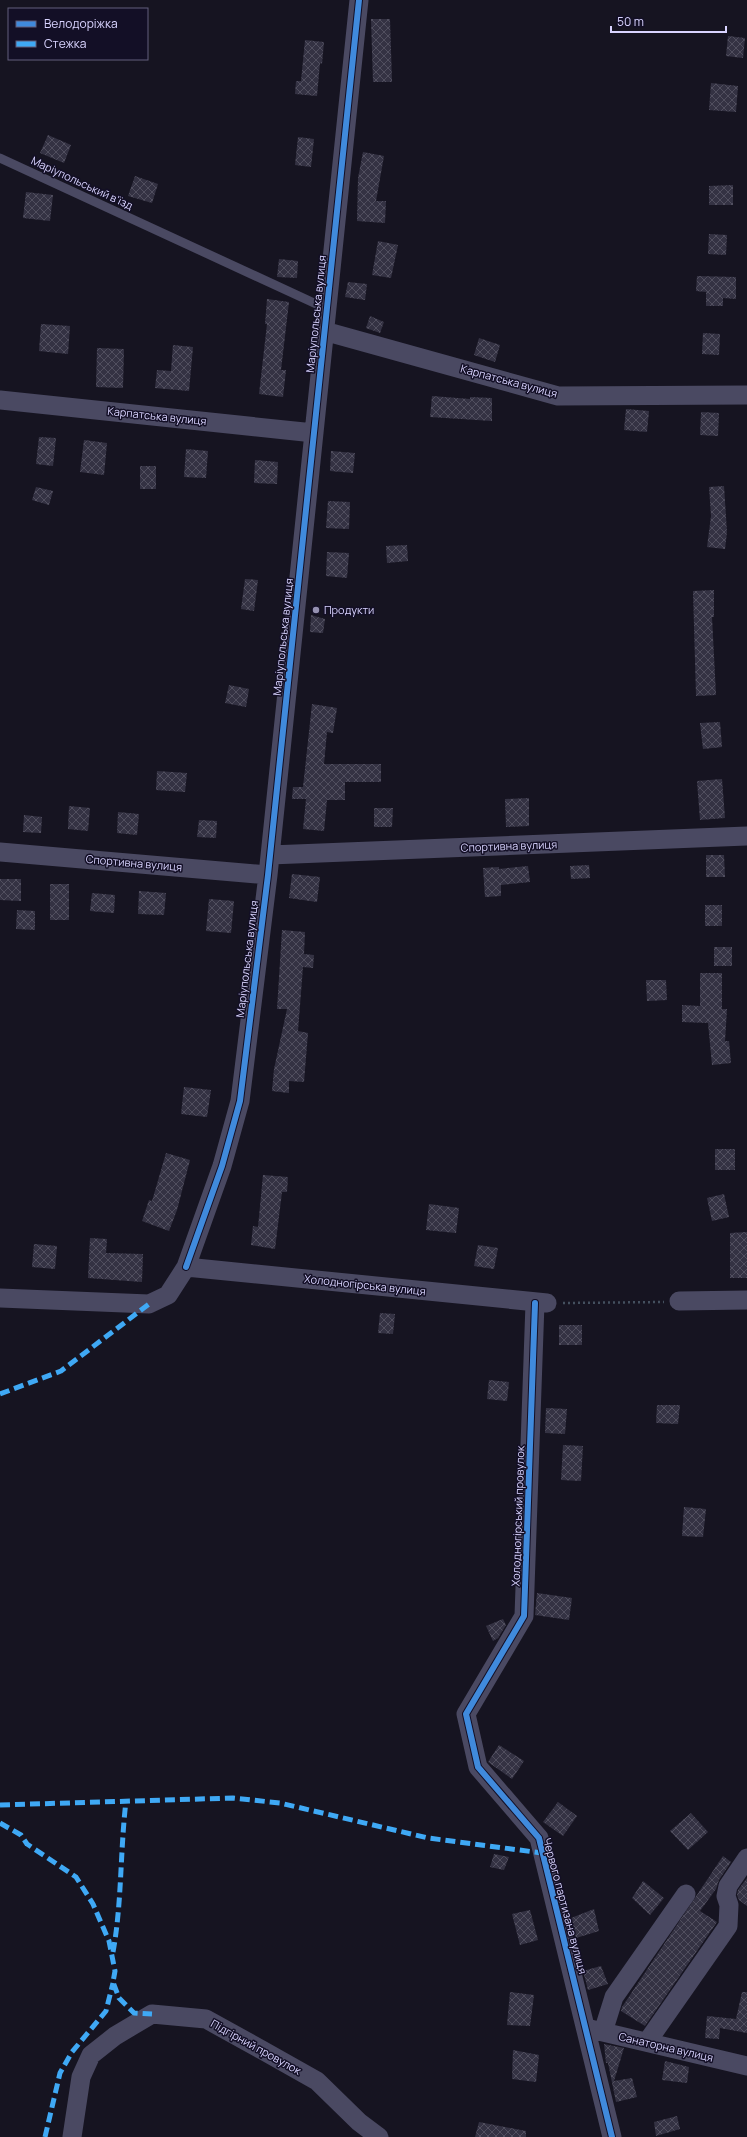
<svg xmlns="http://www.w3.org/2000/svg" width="747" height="2137" font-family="Manrope,sans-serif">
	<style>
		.building { fill: url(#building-cross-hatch) }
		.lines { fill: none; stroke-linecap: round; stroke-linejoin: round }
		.path { stroke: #44505f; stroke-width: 2.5; stroke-dasharray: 2 3; stroke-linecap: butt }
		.service { stroke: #4a4962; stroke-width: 9 }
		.minor { stroke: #4a4962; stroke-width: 19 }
		.quiet { stroke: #3fa9f5; stroke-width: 5; stroke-dasharray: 10 5; stroke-linecap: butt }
		.cycleway-casing { stroke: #130f26; stroke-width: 8 }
		.cycleway { stroke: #408adc; stroke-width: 6 }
		.poi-dot { fill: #9591b1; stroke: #130f26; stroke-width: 1.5 }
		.labels { text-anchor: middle; stroke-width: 3; stroke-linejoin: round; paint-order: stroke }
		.street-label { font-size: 11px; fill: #d9d4ff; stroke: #130f26 }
		.poi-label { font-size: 11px; fill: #d9d4ff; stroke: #130f26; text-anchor: start }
	</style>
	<defs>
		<pattern id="building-cross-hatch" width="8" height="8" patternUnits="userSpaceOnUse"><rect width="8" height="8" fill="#343243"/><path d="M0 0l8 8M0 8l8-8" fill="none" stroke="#514f5f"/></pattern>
	</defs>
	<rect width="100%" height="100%" fill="#161421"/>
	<path class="building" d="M371,19H390L392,82H373Z
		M728,36L745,38L743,58L726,56Z
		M305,40L324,42L322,64L320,63L317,96L295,94L296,81H301Z
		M711,83L738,86L736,112L709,110Z
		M48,135L71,145L64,163L40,153Z
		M298,137L314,139L311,167L295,165Z
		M363,152L384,156L376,201H386L385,223L357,221L358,178Z
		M135,176L158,184L152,203L128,196Z
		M733,185V205H709V186Z
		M26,192L53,195L50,221L23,218Z
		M709,234L727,235L726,255L708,254Z
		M378,241L398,245L391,278L372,275Z
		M279,259L298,261L297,278L277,277Z
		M697,276L736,277V299L723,298V306H706V292L696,291Z
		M348,282L367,284L365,300L345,297Z
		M267,299L289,302L281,370H286L283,397L259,394L267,324H265Z
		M370,316L384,322L380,333L366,328Z
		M41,324L70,326L68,354L39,351Z
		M703,333L720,334L719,355L702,354Z
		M479,338L500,345L495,362L474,355Z
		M173,345L193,347L189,391L155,388L157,370L171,371Z
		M97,348L124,349L123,388L96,387Z
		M432,396L470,399V397L492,398V421L430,417Z
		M626,409L649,411L647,432L624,430Z
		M701,412L719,413L718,436L700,435Z
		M39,437L56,438L53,466L36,464Z
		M84,440L107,443L104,475L80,472Z
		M186,449L208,451L206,478L184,477Z
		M331,451L355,453L353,473L330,471Z
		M255,460L278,462L277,484L254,483Z
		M140,466H156V489H140Z
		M724,486L727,532L725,549L707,547L711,516L709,487Z
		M36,487L53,491L49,505L32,500Z
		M328,501L350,502L349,529L326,528Z
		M407,545L408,561L387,563L386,546Z
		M327,552L349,553L347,578L326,576Z
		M245,579L258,580L254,611L241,609Z
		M714,590V617H712L716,695L696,696L693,591Z
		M311,615L325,619L323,633L310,632Z
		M229,685L249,689L246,707L225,703Z
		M312,704L337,708L333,733L327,732L324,764H381V782H345V800H327L324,831L303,829L306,799H292L293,787H303Z
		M720,722L722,747L703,749L700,723Z
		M157,771L187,773L185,792L156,790Z
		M722,779L725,818L700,820L697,781Z
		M529,798V826L506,827L505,799Z
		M69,806L90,808L88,831L68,829Z
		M374,808H393L392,827H374Z
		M118,812L139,814L137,835L117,833Z
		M24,815L42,817L41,833L23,832Z
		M199,820L217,821L216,838L197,837Z
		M706,855H724L725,877H706Z
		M589,865L590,878L571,879L570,866Z
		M528,866L530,882L501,885V896L485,897L483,868L499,867V869Z
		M292,874L320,877L317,902L289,898Z
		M0,879H21V901L0,900Z
		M50,884H69V920H50Z
		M139,891L166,893L164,915L138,914Z
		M92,893L115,895L114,913L90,911Z
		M209,899L234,901L231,933L206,931Z
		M705,905H722V926H705Z
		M17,910L35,911V930L16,929Z
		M282,930L305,932L304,954L314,955L313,968L303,967L298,1031L308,1033L304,1082L289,1081V1093L272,1091L274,1069L287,1009H277Z
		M714,947H732V966H714Z
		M700,973H722V1009H727L725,1041H729L731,1063L712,1065L708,1023L682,1022V1005L700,1006Z
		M646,980H666L667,1000L647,1001Z
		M184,1087L211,1090L207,1117L181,1114Z
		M715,1149H735V1170H715Z
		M166,1153L190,1160L177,1210L169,1231L142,1221L149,1200L152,1201Z
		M263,1175L288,1177L287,1192H282L275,1249L251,1245L253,1226L258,1227Z
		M724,1194L729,1217L712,1221L707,1198Z
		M429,1204L459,1208L456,1233L426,1230Z
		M747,1232V1278H730V1233Z
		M90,1238L107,1239L106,1253L143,1254L142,1282L88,1278Z
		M34,1244L57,1246L55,1269L32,1267Z
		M478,1245L498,1248L494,1269L474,1266Z
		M380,1313L395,1314L393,1334L378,1333Z
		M559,1325H582V1345H559Z
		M489,1380L509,1382L507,1401L487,1399Z
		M657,1405H680L678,1424L656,1423Z
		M546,1408L567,1409L565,1434L545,1433Z
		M563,1445L583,1446L581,1481L561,1480Z
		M684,1507L706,1509L703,1537L682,1536Z
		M537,1593L572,1598L569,1620L535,1615Z
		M503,1619L506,1625L498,1638L493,1641L486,1626Z
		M499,1745L524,1761L512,1779L488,1762Z
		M558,1802L577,1816L563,1836L543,1822Z
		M691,1813L708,1832L688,1850L670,1831Z
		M494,1854L509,1857L504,1870L490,1867Z
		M723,1856L731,1862L719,1880L716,1889L700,1911L717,1922L645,2026L621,2011L622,2007Z
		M747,1878V1906L739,1900L737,1895L738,1890Z
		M643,1881L664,1898L650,1915L632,1898Z
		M594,1909L599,1931L576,1938L571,1918Z
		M530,1910L538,1940L520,1945L512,1914Z
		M601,1966L608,1984L588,1990L583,1971Z
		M510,1992L534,1995L530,2026L507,2025Z
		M742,1992H747V2033L720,2028L719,2039L705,2038L707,2016L736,2019Z
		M604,2044L624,2048L614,2081L632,2078L637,2097L616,2102L608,2063H606Z
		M513,2050L539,2055L536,2082L512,2079Z
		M665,2061L689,2067L687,2083L662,2080Z
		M677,2116L680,2129L656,2136L654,2122Z
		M479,2122L526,2131V2137H475Z"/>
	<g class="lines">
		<path class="path" d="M563,1303L664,1302"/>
		<path class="service" d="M0,158L327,309"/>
		<path class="minor" d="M324,331L558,396L747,395
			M0,400L314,433
			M0,852L268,875
			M270,855L747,836
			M186,1267L222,1166L240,1101L268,875L359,0
			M0,1298L149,1304L168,1295L186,1267L547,1303
			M679,1301L747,1300
			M535,1303L524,1616L466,1714L478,1767L539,1838L612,2137
			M586,2028L747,2066
			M603,2032L614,1997L686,1894
			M647,2042L728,1926L729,1905L726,1896L728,1886L747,1858
			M72,2137L81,2077L91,2055L115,2036L152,2014L206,2019L262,2050L317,2081L359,2122L379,2137"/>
		<path class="quiet" d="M0,1394L61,1371L149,1304
			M0,1805L233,1798L280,1803L428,1838L542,1853
			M0,1823L21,1835L27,1844L76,1877L93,1904L109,1941L115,1971L113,1982L119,1998L134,2013L152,2014
			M113,1952C122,1903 120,1852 126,1801
			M45,2137L60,2073L72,2052L106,2011L113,1983"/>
		<g class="cycleway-casing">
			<path id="cycleway" d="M186,1267L222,1166L240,1101L268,875L359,0
				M535,1303L524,1616L466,1714L478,1767L539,1838L612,2137"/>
		</g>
		<use href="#cycleway" class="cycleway"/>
	</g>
	<circle class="poi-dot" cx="316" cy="610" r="4"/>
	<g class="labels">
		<g class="street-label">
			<text transform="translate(82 183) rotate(25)" y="4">Маріупольський в'їзд</text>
			<text transform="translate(316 314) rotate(-84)" y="4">Маріупольська вулиця</text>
			<text transform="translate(509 381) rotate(15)" y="4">Карпатська вулиця</text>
			<text transform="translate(157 416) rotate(6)" y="4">Карпатська вулиця</text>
			<text transform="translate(283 637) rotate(-84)" y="4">Маріупольська вулиця</text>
			<text transform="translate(509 846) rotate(-2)" y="4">Спортивна вулиця</text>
			<text transform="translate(134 863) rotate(5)" y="4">Спортивна вулиця</text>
			<text transform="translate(247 959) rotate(-83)" y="4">Маріупольська вулиця</text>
			<text transform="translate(365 1285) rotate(6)" y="4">Холодногірська вулиця</text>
			<text transform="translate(518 1516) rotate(-88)" y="4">Холодногірський провулок</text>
			<text transform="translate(565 1906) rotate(75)" y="4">Червого партизана вулиця</text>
			<text transform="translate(256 2047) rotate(29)" y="4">Підгірний провулок</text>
			<text transform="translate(666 2047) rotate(13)" y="4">Санаторна вулиця</text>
		</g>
		<g class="poi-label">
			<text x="324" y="614">Продукти</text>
		</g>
	</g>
	<rect x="8" y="8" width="140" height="52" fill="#130f26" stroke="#625e7d"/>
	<rect x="16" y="21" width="20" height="6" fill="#408adc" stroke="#625e7d"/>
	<text x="44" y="28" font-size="12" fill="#d9d4ff">Велодоріжка</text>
	<rect x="16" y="41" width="20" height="6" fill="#3fa9f5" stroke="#625e7d"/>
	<text x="44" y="48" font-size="12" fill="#d9d4ff">Стежка</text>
	<path d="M611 26v6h115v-6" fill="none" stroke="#d9d4ff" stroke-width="2"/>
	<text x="617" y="26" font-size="12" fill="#d9d4ff" stroke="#130f26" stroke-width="3" paint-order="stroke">50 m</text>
</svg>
